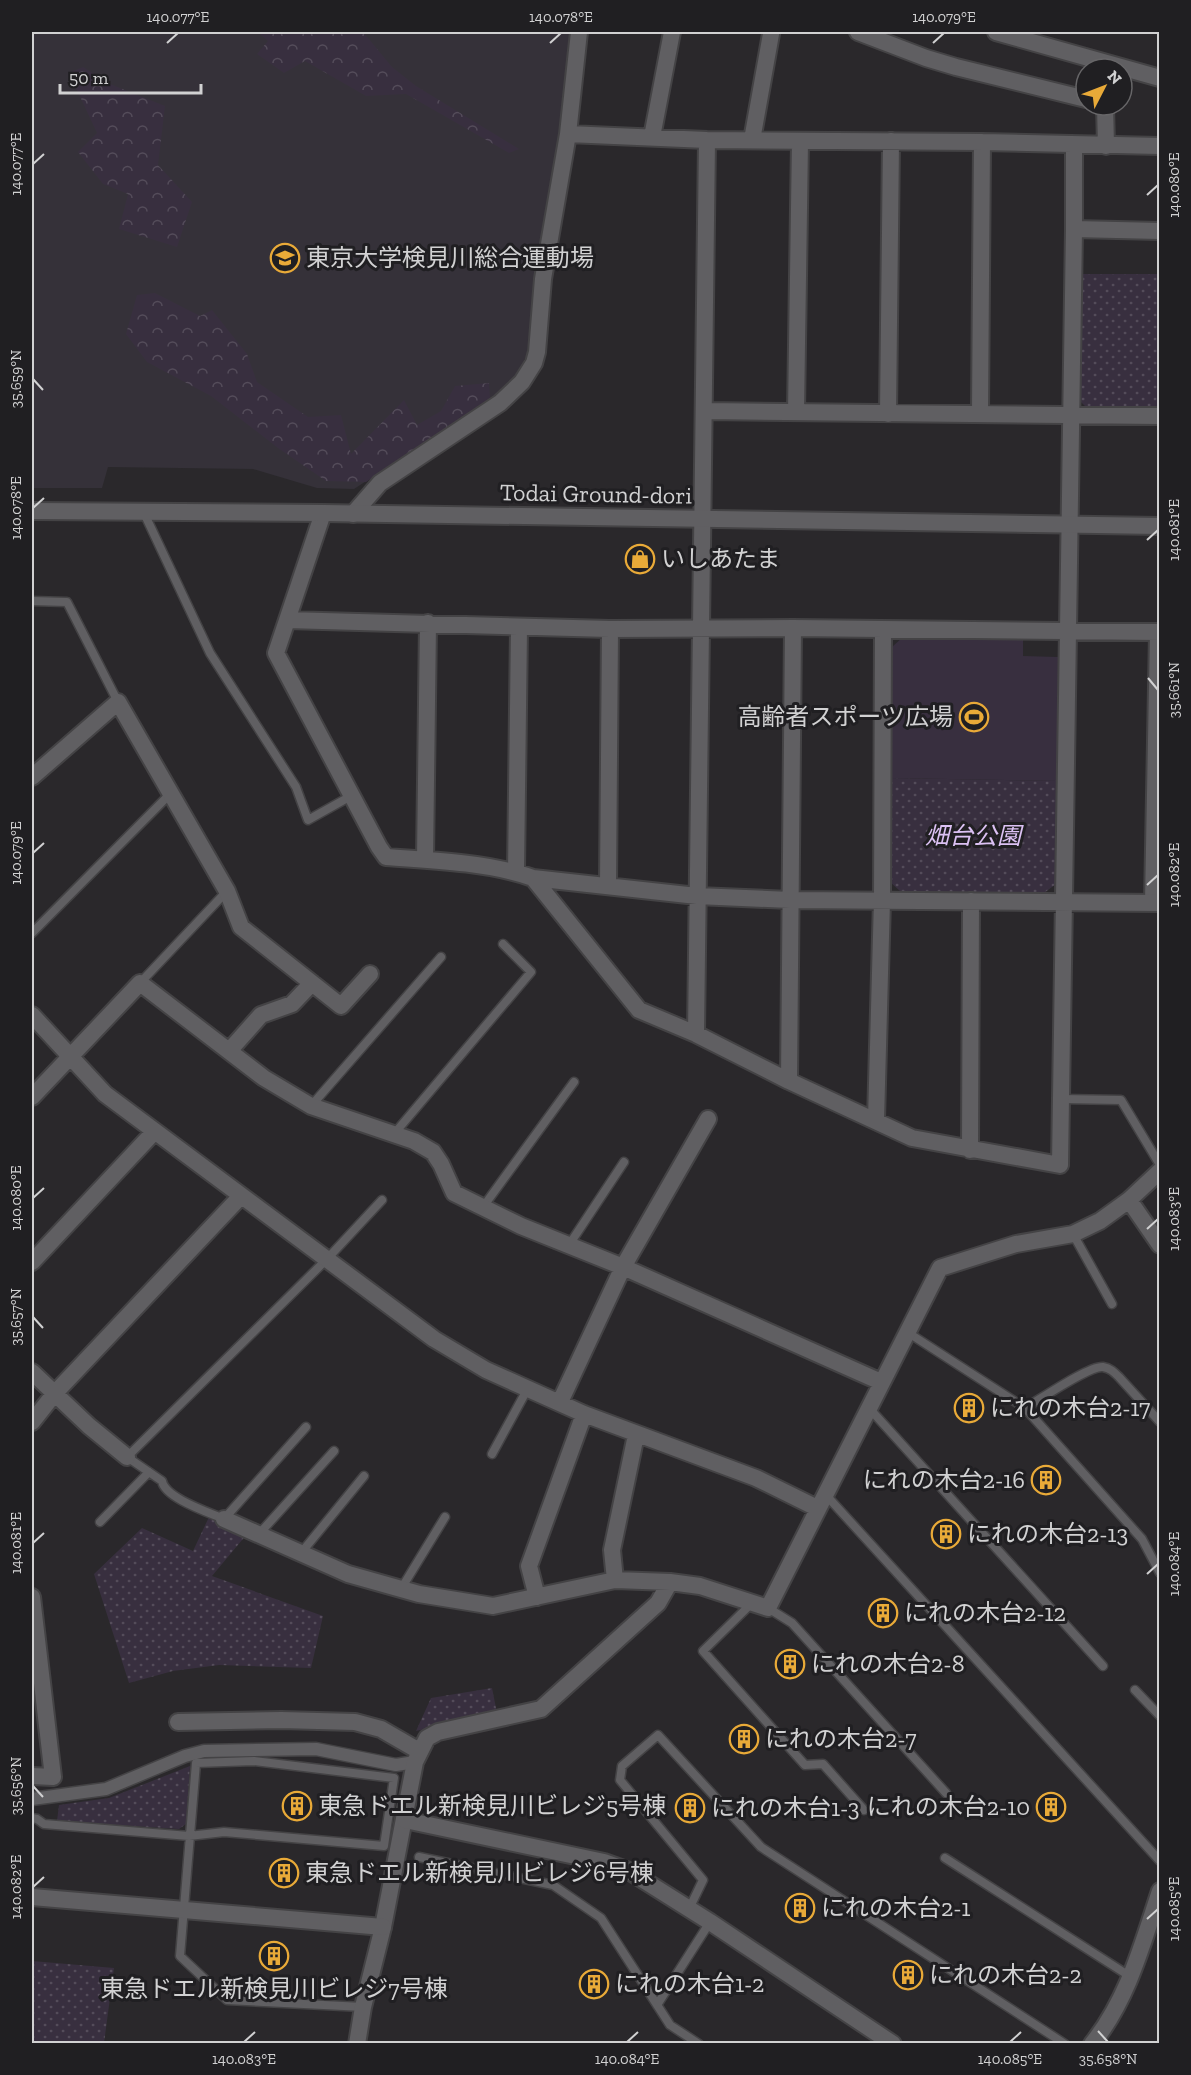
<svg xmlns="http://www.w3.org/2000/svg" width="1191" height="2075" font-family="'Zilla Slab','Noto Sans JP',serif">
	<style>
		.built { fill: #353139 }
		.forest { fill: url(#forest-crowns) }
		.park { fill: url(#park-dots) }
		.pitch { fill: #382f3f }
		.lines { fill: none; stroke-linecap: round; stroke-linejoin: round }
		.service-casing { stroke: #444345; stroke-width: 11 }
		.pedestrian-casing { stroke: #444345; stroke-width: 15 }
		.minor-casing { stroke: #444345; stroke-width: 20 }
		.tertiary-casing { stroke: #444345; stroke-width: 20 }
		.service { stroke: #605f62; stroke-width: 8 }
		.pedestrian { stroke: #605f62; stroke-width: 12 }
		.minor { stroke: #605f62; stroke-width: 16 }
		.tertiary { stroke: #605f62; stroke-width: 16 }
		.ticks { fill: none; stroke: #d1d1d2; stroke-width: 2 }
		.labels { text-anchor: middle; stroke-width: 6; stroke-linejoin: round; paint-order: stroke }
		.poi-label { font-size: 24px; fill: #d1d1d2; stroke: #201f22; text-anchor: start }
		.street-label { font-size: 24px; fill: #d1d1d2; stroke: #201f22 }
		.park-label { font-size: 24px; font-style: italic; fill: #dbc1f3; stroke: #201f22 }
		.neatline { fill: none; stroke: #d1d1d2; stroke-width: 2 }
		.ticks-label { font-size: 15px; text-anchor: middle; fill: #d1d1d2 }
	</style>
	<defs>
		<pattern id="forest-crowns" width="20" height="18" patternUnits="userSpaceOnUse" patternTransform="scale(1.5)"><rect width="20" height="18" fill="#382f3f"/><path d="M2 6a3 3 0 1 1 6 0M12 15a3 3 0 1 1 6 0" fill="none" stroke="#544c5a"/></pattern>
		<pattern id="park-dots" width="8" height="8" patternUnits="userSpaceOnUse" patternTransform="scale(1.5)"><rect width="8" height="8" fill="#382f3f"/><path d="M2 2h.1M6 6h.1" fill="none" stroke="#544c5a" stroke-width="1.8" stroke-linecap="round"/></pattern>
	</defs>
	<rect width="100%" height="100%" fill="#2a282b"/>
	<path class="built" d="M32,32H572L557,155L542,229L527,354L518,374L508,387L486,403L354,489L317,488L253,469L108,467L102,488H32Z"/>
	<path class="forest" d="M258,32H363L392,67L416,86L519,149L509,153L406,94L366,96L305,61L284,73L257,54L268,41Z
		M83,67L110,84L165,106L158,165L192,202L177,247L119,229L128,194L103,184L78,152L97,133L69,73Z
		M155,293L200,316L212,310L247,354L257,382L308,417L341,415L351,454L404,400L417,425L441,411L455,386L489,383L490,398L366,482L326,481L278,448L211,396L147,362L126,334L137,295Z"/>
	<path class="park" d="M1081,274H1159V410H1089L1078,399Z
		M891,778L1057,781L1056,884L1044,893L900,891L890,882Z
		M209,1517L247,1534L212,1576L323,1616L311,1668L219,1665L173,1671L129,1683L94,1574L142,1528L193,1551Z
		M492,1688L497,1713L416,1731L431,1698Z
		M190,1766L186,1824L179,1829L57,1821L59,1805L109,1798Z
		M32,1961L114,1968L104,2043H32Z"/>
	<path class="pitch" d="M903,637L1023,639V656L1058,657L1057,781L891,778L892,647Z"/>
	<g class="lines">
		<g class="service-casing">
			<path id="service" d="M144,513L210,653L296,787L308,820L351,796
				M32,601L67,602L118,702
				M32,933L171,793
				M140,983L227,891
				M1062,1099L1121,1100L1160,1165
				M311,1106L441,957
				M394,1134L531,972L503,944
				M483,1207L574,1082
				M1073,1234L1112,1304
				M569,1245L624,1162
				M907,1332L1025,1408L1142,1539L1160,1573
				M869,1408L1103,1666
				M1025,1408C1039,1400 1090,1365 1103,1367C1110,1368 1114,1372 1119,1377L1160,1422
				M306,1427L224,1519C208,1512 165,1498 162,1481L127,1457L327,1259L382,1200
				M492,1454L528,1388
				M825,1494L1160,1861
				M100,1522L149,1472
				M259,1534L334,1451
				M301,1553L364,1476
				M401,1589L445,1517
				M753,1602L703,1651L805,1765L823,1764L864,1810
				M768,1608L792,1623L946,1793
				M1135,1690L1160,1716
				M32,1818L37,1819L44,1824L189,1836L224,1832L384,1846L394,1778L254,1761L196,1763L180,1956L227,2000L363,2007
				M419,1857L553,1885L601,1918L670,2025L699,2044
				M945,1858L1131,1977
				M689,1909L703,1880L620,1780L622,1766L658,1735L761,1847L1065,2044
				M657,2005L710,1922"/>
		</g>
		<g class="pedestrian-casing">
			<path id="pedestrian" d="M32,1799L106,1789L185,1756L204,1751L316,1749L396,1765L415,1762"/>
		</g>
		<g class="minor-casing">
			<path id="minor" d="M858,32L926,58L956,67L1086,99
				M996,32L1160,78
				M1105,105L1106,146
				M568,134L707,140L982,142L1160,146
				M652,137L672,32
				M752,140L771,34
				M1074,229L1160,231
				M705,411L1160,416
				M796,412L800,141
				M888,414L891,141
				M980,414L982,142
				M323,513L276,653L379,847L386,857C431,860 492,863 533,878L697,896L790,900L1160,903
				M353,514L380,483L500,403L522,382L534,363L537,352L543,279L568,134L579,32
				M287,620L610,629L793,628L1160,632
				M32,777L118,702L227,891L241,927L341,1006L370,974
				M425,860L428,623
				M516,872L519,627
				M533,878L639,1010L696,1034L789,1081L912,1138L1060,1165L1074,229V145
				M608,886L610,629
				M1153,903L1158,632
				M32,1015L105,1094L434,1339L486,1370L584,1414L756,1478L817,1508
				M696,1034L707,140
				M229,1051L261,1015L292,1004L312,983
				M789,1081L793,628
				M32,1097L140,983L264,1078L311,1106L414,1141L433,1152L441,1164L454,1193L521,1226L623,1267L881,1382
				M876,1120L882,900L883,630
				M970,1150L971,901
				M1129,1200L1160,1245
				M32,1262L154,1132
				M32,1372L89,1426L127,1457
				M560,1402L623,1267L708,1119
				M32,1422L55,1393L241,1196
				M224,1519L348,1574L419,1594L493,1606L615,1580L670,1582L700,1586L768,1608L940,1268L1016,1244L1073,1234L1100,1221L1129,1200L1160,1171
				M615,1580L612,1550L636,1435
				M32,1597L53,1777L32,1776
				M537,1597L529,1566L584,1414
				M178,1722L281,1720L355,1722L381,1729L419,1751
				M357,2044L363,2007L383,1927L415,1762L427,1738L438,1732L541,1709L658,1603L670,1582
				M1092,2044C1128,1999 1142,1945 1160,1891"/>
		</g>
		<g class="tertiary-casing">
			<path id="tertiary" d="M32,511L323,513L1160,526
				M405,1820L604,1862L629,1871L710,1922L893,2044
				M32,1897L383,1927"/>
		</g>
		<use href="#service" class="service"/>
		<use href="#pedestrian" class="pedestrian"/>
		<use href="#minor" class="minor"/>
		<use href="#tertiary" class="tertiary"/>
	</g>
	<path class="ticks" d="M167,43L178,33M550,43L561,33M933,43L944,33M33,164L44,154M1147,195L1158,185M33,379L43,390M33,508L44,498M1147,540L1158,530M1148,678L1158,690M33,853L44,843M1147,885L1158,875M33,1198L44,1188M1147,1229L1158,1219M33,1317L43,1328M33,1543L44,1533M1147,1574L1158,1564M33,1786L43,1797M33,1887L44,1877M1147,1919L1158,1909M1098,2031L1108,2042M244,2042L255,2032M627,2042L638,2032M1010,2042L1021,2032"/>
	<defs>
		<g id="university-ring" transform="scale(1.5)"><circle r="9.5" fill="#201f22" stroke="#e9aa38" stroke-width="1.5"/><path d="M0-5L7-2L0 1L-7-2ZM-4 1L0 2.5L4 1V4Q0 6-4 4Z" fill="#e9aa38"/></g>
		<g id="shop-ring" transform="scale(1.5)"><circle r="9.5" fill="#201f22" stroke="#e9aa38" stroke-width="1.5"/><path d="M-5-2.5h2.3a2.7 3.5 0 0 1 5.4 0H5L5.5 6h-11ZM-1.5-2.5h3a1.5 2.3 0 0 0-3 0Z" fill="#e9aa38"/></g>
		<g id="stadium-ring" transform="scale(1.5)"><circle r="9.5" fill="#201f22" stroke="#e9aa38" stroke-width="1.5"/><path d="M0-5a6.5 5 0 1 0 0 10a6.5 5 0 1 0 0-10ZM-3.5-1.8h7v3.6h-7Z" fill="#e9aa38"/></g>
		<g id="building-ring" transform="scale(1.5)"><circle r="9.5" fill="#201f22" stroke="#e9aa38" stroke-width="1.5"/><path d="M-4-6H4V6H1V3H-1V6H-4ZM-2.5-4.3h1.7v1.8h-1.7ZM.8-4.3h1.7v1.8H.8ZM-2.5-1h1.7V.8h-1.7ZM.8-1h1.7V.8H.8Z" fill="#e9aa38"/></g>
	</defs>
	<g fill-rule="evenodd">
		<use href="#university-ring" x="285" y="258"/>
		<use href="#shop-ring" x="640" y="559"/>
		<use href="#stadium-ring" x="974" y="717"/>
		<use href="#building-ring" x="969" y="1408"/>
		<use href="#building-ring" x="1046" y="1480"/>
		<use href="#building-ring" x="946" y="1534"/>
		<use href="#building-ring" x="883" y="1613"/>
		<use href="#building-ring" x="790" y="1664"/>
		<use href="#building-ring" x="744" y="1739"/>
		<use href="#building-ring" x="297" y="1806"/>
		<use href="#building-ring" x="1051" y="1807"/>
		<use href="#building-ring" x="690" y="1808"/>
		<use href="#building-ring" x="284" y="1873"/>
		<use href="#building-ring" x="800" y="1908"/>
		<use href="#building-ring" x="274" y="1956"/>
		<use href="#building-ring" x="908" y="1975"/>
		<use href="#building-ring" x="594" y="1984"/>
	</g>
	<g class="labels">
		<g class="poi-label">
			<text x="306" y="266">東京大学検見川総合運動場</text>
			<text x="661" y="567">いしあたま</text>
			<text x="953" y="725" text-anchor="end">高齢者スポーツ広場</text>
			<text x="990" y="1416">にれの木台2-17</text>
			<text x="1025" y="1488" text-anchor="end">にれの木台2-16</text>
			<text x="967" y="1542">にれの木台2-13</text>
			<text x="904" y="1621">にれの木台2-12</text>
			<text x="811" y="1672">にれの木台2-8</text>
			<text x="765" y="1747">にれの木台2-7</text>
			<text x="318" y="1814">東急ドエル新検見川ビレジ5号棟</text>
			<text x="1030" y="1815" text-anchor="end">にれの木台2-10</text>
			<text x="711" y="1816">にれの木台1-3</text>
			<text x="305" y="1881">東急ドエル新検見川ビレジ6号棟</text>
			<text x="821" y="1916">にれの木台2-1</text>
			<text x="929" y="1983">にれの木台2-2</text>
			<text x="615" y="1992">にれの木台1-2</text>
			<text x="274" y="1997" text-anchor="middle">東急ドエル新検見川ビレジ7号棟</text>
		</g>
		<g class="street-label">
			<text transform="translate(596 494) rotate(1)" y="8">Todai Ground-dori</text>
		</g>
		<g class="park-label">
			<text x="973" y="844">畑台公園</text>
		</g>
	</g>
	<rect width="1191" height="2075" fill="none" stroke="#201f22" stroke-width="66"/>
	<g transform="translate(1104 87) rotate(48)"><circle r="28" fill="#201f22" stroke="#676668" stroke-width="1.5"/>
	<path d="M0-4.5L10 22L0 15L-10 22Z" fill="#e9aa38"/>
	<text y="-9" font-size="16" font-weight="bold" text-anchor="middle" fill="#d1d1d2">N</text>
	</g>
	<path d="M60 84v9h141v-9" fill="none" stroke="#d1d1d2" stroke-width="3"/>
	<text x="69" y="84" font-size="18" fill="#d1d1d2" stroke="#201f22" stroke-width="4.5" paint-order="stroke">50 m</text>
	<rect x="33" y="33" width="1125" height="2009" class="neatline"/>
	<g class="ticks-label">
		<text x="178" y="22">140.077°E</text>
		<text x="561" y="22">140.078°E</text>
		<text x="944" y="22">140.079°E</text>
		<text transform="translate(16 164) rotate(-90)" y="5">140.077°E</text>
		<text transform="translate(1174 185) rotate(-90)" y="5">140.080°E</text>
		<text transform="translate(16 379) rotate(-90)" y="5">35.659°N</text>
		<text transform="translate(16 508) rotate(-90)" y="5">140.078°E</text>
		<text transform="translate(1174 530) rotate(-90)" y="5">140.081°E</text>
		<text transform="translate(1174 690) rotate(-90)" y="5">35.661°N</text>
		<text transform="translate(16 853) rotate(-90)" y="5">140.079°E</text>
		<text transform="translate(1174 875) rotate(-90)" y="5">140.082°E</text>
		<text transform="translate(16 1198) rotate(-90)" y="5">140.080°E</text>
		<text transform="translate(1174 1219) rotate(-90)" y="5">140.083°E</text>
		<text transform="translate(16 1317) rotate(-90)" y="5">35.657°N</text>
		<text transform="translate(16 1543) rotate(-90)" y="5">140.081°E</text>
		<text transform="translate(1174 1564) rotate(-90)" y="5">140.084°E</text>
		<text transform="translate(16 1786) rotate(-90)" y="5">35.656°N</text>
		<text transform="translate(16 1887) rotate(-90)" y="5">140.082°E</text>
		<text transform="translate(1174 1909) rotate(-90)" y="5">140.085°E</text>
		<text x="244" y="2064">140.083°E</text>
		<text x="627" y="2064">140.084°E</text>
		<text x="1010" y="2064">140.085°E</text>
		<text x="1108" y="2064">35.658°N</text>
	</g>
</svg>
